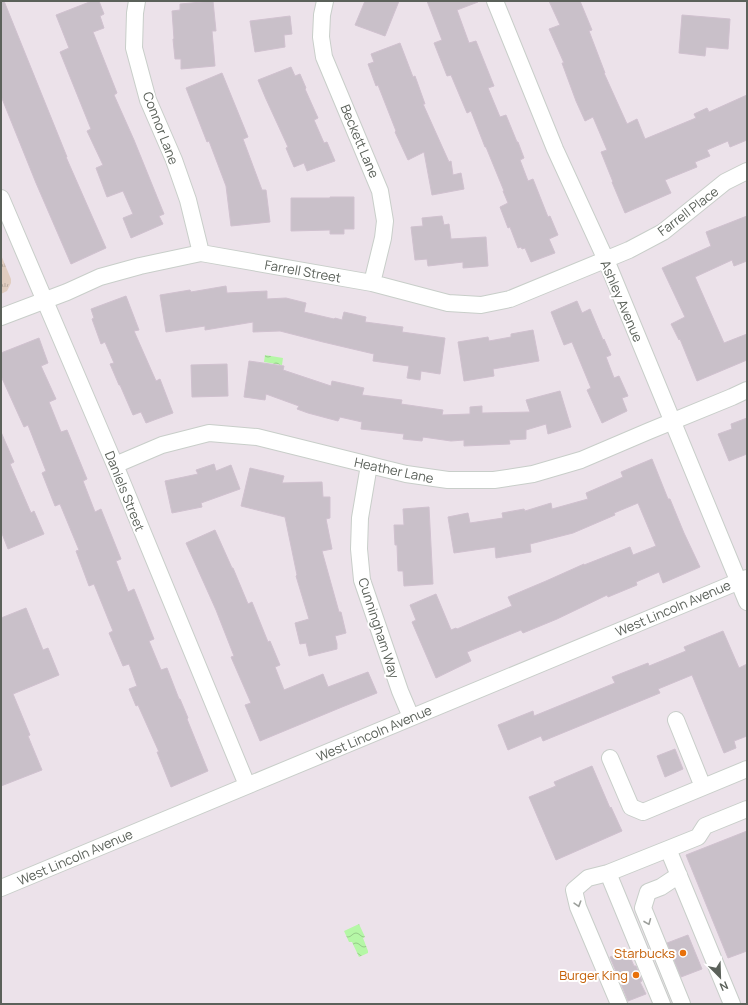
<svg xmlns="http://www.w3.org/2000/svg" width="748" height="1005" font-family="Manrope,sans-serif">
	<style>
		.grass { fill: url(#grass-tufts) }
		.water { fill: url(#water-waves) }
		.building { fill: #c9c0c9; stroke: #d0c1cf }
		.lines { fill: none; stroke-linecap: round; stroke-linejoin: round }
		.minor-casing { stroke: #c8cec9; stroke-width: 18 }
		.minor { stroke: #fff; stroke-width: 16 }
		.oneway { stroke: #9da09c }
		.food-dot { fill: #e8710a; stroke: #fff; stroke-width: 1.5 }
		.labels { text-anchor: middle; stroke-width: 4; stroke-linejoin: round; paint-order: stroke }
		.street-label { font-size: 13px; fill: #5b615a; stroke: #fff }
		.food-label { font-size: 13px; fill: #c56008; stroke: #fff; text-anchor: end }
	</style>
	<defs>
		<pattern id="grass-tufts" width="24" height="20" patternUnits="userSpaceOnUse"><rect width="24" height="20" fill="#e1cdc0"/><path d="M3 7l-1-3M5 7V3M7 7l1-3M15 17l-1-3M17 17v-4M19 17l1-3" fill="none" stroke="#b9aa9f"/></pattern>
		<pattern id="water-waves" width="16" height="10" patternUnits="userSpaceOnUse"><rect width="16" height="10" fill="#b5f7a6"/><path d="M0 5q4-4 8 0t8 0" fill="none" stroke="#96cb8a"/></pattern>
	</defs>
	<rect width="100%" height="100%" fill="#ece2ea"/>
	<path class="grass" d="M1,255L11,279V283L7,291L1,294Z"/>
	<path class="water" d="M265,355L283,358L282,365L264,362Z
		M359,924L365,937L363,938L368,951V953L359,957L352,942H349L344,931Z"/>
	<path class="building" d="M1,1H4L67,157H66L106,248L71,264L36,183L1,96Z
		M92,1H99L104,14L100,16L104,28L93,32L117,93L114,95L134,140L164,214L159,216L163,224L131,238L123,218L133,214L123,191L107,197L96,168L103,165L87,131L91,129L60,52L69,48L56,15Z
		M213,1L216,31H212L215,66L181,69V59H175L173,39H174L172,11L180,10V4Z
		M365,1H399L385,36L355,25Z
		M427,1H478V2L457,10L469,43L476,41L494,86L488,88L500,117L506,115L517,142H518L524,158L520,160L528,181L533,179L548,217L550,216L558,235L549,239L555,253L531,262L525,248L522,249L521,247L518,248L510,227L508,228L500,207L508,203L503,191H504L486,147H485L471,111L467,113L451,75L447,76L434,43L442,40Z
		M549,1H580L592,30L589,31L605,73H604L627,124L637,119L645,139L696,118L694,114L707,108L709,112L747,95V140L730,147L728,141L707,150L710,156L695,162L697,167L665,180L671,193L625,213L612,182H613L601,152L607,150L593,117L585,121L576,101L562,63H564L549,29L560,25Z
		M682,15L730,19L728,49L706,47L705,56L679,53Z
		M290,16L292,34L284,35L285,47L255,52L250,21Z
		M400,43L413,77L415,76L425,104H423L449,162L451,161L453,175L461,173L464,189L432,195L424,152L408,160L395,132L396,131L378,85L376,86L368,64L374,62L371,54Z
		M291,67L295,76L300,74L306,88L305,89L318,118L314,120L324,143L327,142L335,161L307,171L304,163L294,167L286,148L288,147L266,99L258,80Z
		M222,73L248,137L243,139L262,190H266L270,222L231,226L226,186L209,141L207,142L186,88Z
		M330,197H354V229H344V234H330V230L291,231V198H330Z
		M442,216L444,225L449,224L451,239L486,237L488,266L463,268V262L428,266L427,259L415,260L411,227L423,226L422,218Z
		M747,216V261L734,266L732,260L695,277L724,343L747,334V360L697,381L680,339L679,340L671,324L685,317L662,268L711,246L706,232Z
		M226,286L227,293L267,291V299L286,298L306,303L304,312L334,319L335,318L342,320L344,312L366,317L365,322L403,327L402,332L445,338L440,374L421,371L420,380L407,378L409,366L373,361L374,354L323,342L280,331L253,332V322L205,330V326L166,332L160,295L190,290L191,292Z
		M126,296L139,330L134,331L156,381L160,379L173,413L146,423L141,412L133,415L120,385H119L110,364L114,363L105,342L101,344L92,319L94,318L91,309Z
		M577,301L582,313L590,309L603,340L604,339L611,355L606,357L614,378L619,376L628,396L622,398L627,411L602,423L587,390L591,388L572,342L564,345L551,312Z
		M533,330L539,361L493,369L494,376L464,381L458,342L488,337L489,341L511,337V334Z
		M39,338L48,363L41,366L56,399L49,402L61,432L67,430L87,479L83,481L95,512L101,509L121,559L116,561L128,592L134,589L154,639L149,641L161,670L167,668L179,699H180L188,718L187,719L208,771L171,787L157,752H159L138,705L136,706L129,689L137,686L129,664L123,666L109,633L113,631L94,584L89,586L76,551L79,550L60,504L55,506L42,473L46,471L28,425L24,427L1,376V353Z
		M249,361L284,366L283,370L331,386L332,381L364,388L362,395L402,400L401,404L443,410L442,415L470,414V407L482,406V413L530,412L526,400L560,391L571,427L548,434L546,424L526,430V439L509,440L510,444L464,446V440L451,441L423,437L422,441L403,439L404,434L361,429L362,422L340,417L338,421L308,413L297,409L299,406L266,394L265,400L244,397Z
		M227,364L228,396L192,397L191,365Z
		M747,418V454L729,461L718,434L732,429L731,424Z
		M1,432L14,462L10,464L31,513L34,511L44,534L8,549L1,531Z
		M652,459L668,499H670L684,533L700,567L663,583L659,572L636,582L637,585L608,597L607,595L557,619L523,633L521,630L467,652L471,661L436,678L412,622L416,620L410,605L436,594L451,630L456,628L457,629L512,606L508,597L546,581L584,564V565L630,547L633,555L656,546L638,503L614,513L615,515L573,533L530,544L531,552L496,558L495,547L454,553L448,517L468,513L470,523L503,518L502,513L524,509L525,511L551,503L552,509L588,499L586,493L623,477L621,472Z
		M214,464L216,471L231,465L240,489L201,503L202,507L172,513L165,481L198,474L196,470Z
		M250,468L284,476L282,483L322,482L323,497H330V518L326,519L332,549L322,551L339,612H341L346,633L335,636L337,644V649L309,656L306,643L300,644L295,623L309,619L296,576L297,575L285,517L241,506Z
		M429,507L433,584L404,586L403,571H398L397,545H395L394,525H404L403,509Z
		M215,530L232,568H233L248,604L252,602L268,642L270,641L280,665L275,667L284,690L323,674L328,687L368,672L377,693L342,707L260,741L245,705L251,703L231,657L234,656L216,610L186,543Z
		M26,608L43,650L48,648L59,675L13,694L30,735L28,736L42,770L1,786V618Z
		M723,631L739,668L747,664V736L734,741L736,748L724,753L692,675L658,689L660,693L543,741L541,736L508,750L498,725L533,711L534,716L615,683L612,677L648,663L649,666L686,651L684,647Z
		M675,749L683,769L665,777L657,756Z
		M592,766L610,808L611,807L622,831L556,860L529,797L556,786L554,782Z
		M747,831V951L728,958L686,855Z
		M688,935L702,969L681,977L667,943Z
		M627,950L634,966H636L642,981L640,982L646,994L628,1001L610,957Z"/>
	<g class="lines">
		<g class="minor-casing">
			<path id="minor" d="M137,1L135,13L134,48L148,100L174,160L188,200L201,253
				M325,1L322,15L321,37L324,57L380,191L385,221L383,238L372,283
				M495,1L555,149L606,260L747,602
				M1,198L115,465L247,785
				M1,317L67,292L100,277L140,266L201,253L372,283L448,303L481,305L510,299L629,250L663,232L725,182L747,171
				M115,465L162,445L209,433L257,437L406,474L448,480H494L533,474L581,460L649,431L732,397L747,390
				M369,465L360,518L359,549L362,580L400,691L411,717
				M676,720L703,787
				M610,758L631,807L643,812L747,769
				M668,849L732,1004
				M608,873L588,878L574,890L578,907L619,1004
				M679,875L661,887L648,892L643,908L682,1004
				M1,888L747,578
				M662,1004L608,873L698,837L705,826L747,809"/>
		</g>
		<use href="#minor" class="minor"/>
	</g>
	<defs><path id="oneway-chevron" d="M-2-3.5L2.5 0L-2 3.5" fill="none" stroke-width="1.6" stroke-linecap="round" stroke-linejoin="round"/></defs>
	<g class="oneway">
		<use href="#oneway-chevron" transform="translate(578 904) rotate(73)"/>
		<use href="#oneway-chevron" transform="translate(648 922) rotate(68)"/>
	</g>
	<g class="food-dot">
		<circle cx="683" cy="953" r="4"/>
		<circle cx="636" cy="975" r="4"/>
	</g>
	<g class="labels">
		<g class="street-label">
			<text transform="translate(161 128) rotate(69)" y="5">Connor Lane</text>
			<text transform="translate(360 141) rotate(67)" y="5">Beckett Lane</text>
			<text transform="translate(688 211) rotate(-37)" y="5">Farrell Place</text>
			<text transform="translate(303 271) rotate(10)" y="5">Farrell Street</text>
			<text transform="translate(622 301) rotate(67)" y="5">Ashley Avenue</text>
			<text transform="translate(394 470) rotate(12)" y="5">Heather Lane</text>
			<text transform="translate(125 491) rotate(68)" y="5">Daniels Street</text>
			<text transform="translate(673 608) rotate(-23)" y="5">West Lincoln Avenue</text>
			<text transform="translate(379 628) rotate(72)" y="5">Cunningham Way</text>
			<text transform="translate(374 733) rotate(-23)" y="5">West Lincoln Avenue</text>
			<text transform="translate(75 857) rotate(-23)" y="5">West Lincoln Avenue</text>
		</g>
		<g class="food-label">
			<text x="675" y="958">Starbucks</text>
			<text x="628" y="980">Burger King</text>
		</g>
	</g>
	<rect width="748" height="1005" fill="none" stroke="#5b615a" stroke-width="4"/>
	<g transform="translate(720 977) rotate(157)" stroke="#ffffff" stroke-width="3" paint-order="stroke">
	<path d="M0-3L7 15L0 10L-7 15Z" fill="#5b615a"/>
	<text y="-6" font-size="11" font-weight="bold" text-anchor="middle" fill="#5b615a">N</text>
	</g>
</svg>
